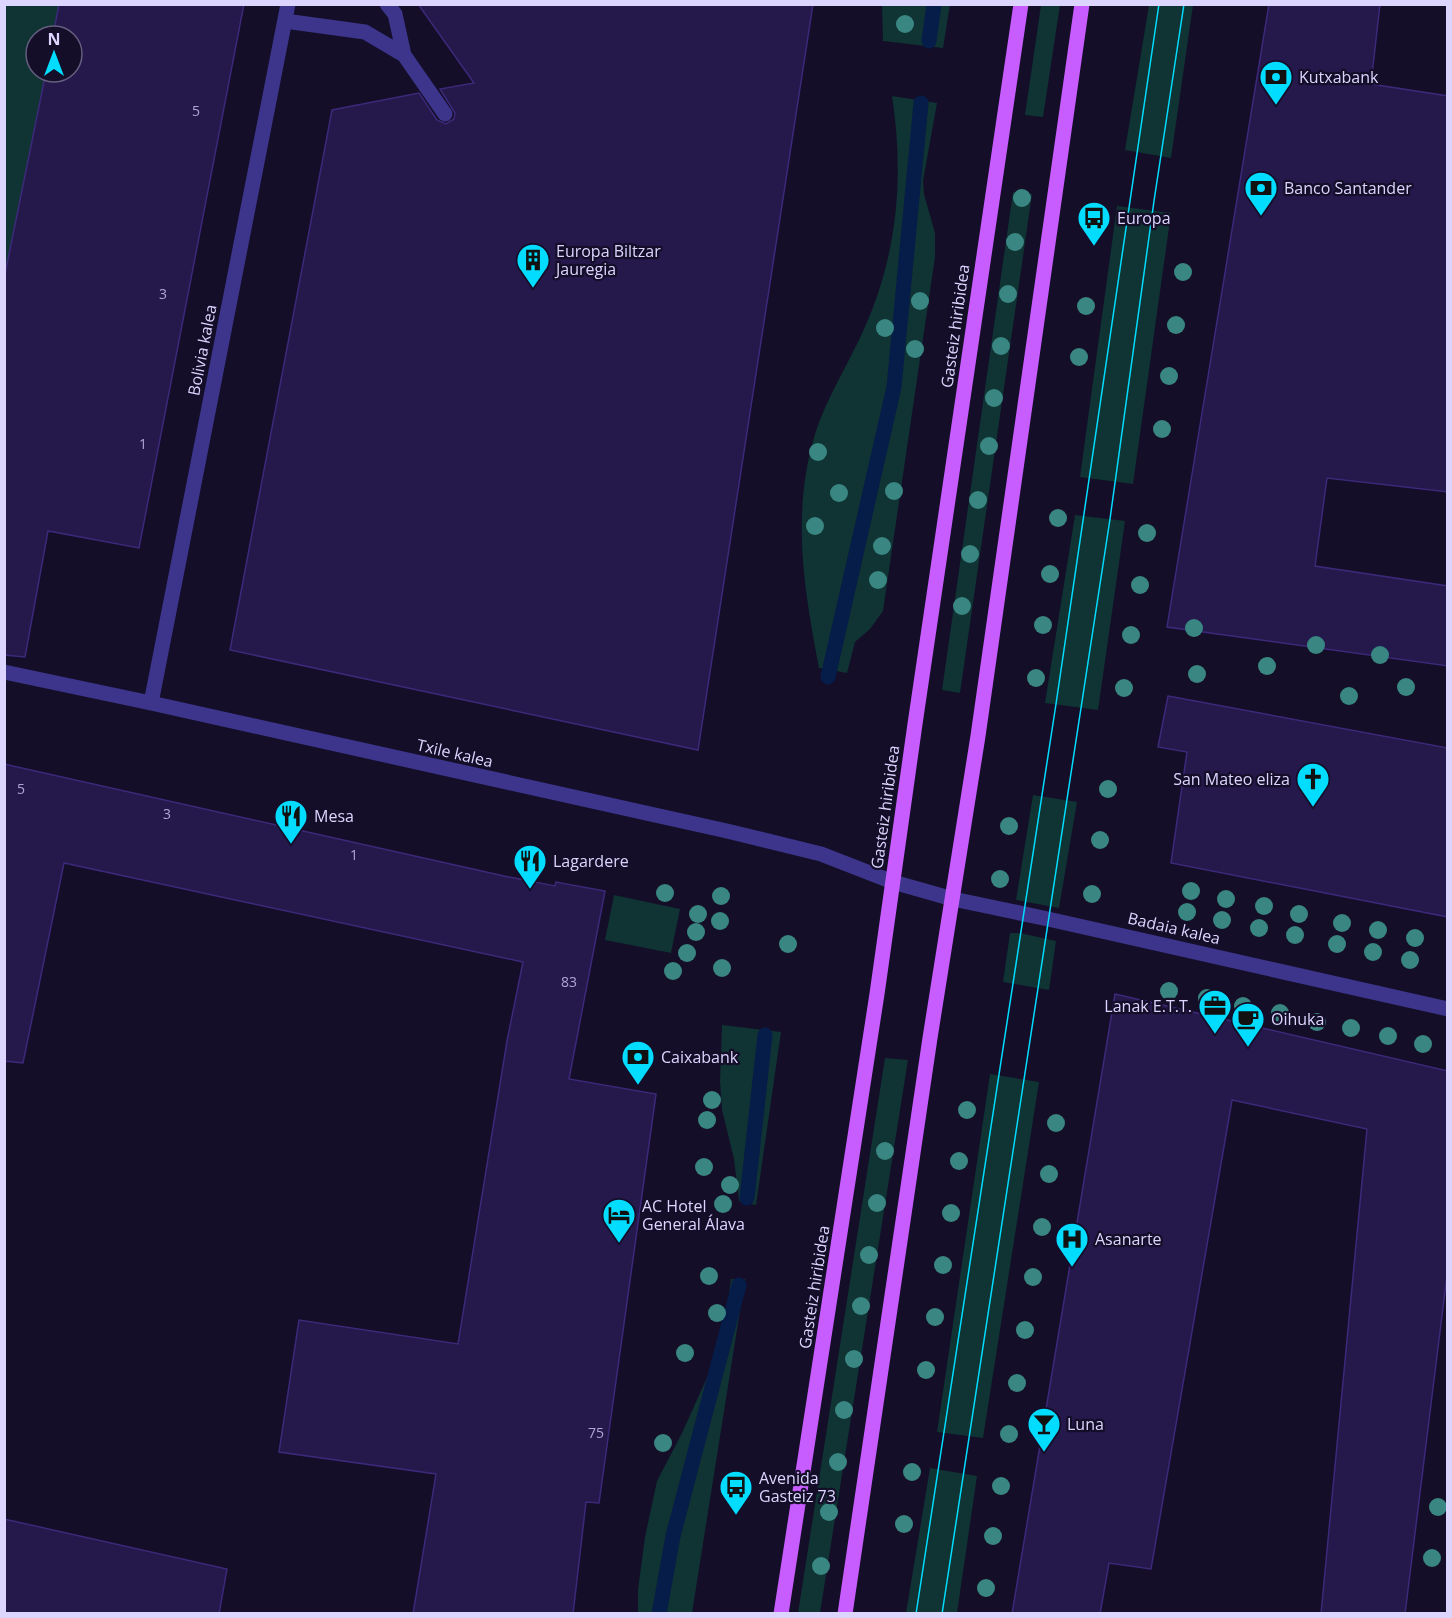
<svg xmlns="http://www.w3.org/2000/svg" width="1452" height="1618" font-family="'Open Sans',sans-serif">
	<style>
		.green { fill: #103333 }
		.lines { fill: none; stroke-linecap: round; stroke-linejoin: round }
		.stream { stroke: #061c49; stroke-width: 15 }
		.building { fill: #25184b; stroke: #3c2979; stroke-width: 1.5 }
		.minor { stroke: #3c358b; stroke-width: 15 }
		.major { stroke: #c85dff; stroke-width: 15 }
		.tram { stroke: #02dcff; stroke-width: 1.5 }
		.tree { fill: #398682 }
		.labels { text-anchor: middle; stroke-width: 4.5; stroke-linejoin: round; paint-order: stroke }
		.number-label { font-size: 14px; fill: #aea6d2 }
		.poi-label { font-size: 16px; fill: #dcd6ff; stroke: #140e29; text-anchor: start }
		.street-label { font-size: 16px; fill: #dcd6ff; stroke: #140e29 }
	</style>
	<rect width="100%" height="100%" fill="#140e29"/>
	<path class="green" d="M4,5H59L53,36H36V72H46L5,279Z
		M882,5H950L943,48L883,41Z
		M1041,5H1060L1043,117L1025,115Z
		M1149,5H1193L1171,158L1125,150Z
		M892,96L937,103L923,181L924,194L935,233V257L883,611L870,629L855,642L847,673L819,668C804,589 791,514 815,434C826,400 844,371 859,340C897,261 905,181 892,96Z
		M1013,192L1032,194L960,693L942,690Z
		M1117,206L1171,213L1133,484L1080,477Z
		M1075,515L1125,521L1098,710L1045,703Z
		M1033,795L1077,802L1059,908L1016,900Z
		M614,895L680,909L671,953L605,940Z
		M1010,933H1020L1056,941L1049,990L1003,982Z
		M722,1025L781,1032L756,1205L739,1201L734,1159L722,1110L720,1081Z
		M885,1058L908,1060L820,1613H798Z
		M990,1074L1039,1082L983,1438L937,1432Z
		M731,1279H745L692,1613H638V1590L645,1537L657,1481L682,1433L714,1362L726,1318Z
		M930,1468L977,1476L957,1613H906Z"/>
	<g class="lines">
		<path class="stream" d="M929,41L934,4
			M828,677L894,387L921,103
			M747,1198L765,1035
			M659,1614L673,1536L739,1285"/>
	</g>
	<path class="building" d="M59,4H244L139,548L48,531L25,657L4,655V279L46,72H72V36H53Z
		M418,4H813L698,750L230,650L332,110L419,93L437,120L446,124L454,119L455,113L440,89L474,83Z
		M1269,4H1380L1371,84L1448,96V492L1327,478L1315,566L1448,586V666L1167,627Z
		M1168,696L1448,748V917L1171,863L1187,752L1158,747Z
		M4,764L504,876L555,886L556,882L605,891L569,1079L656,1094L599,1503L586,1502L573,1614H413L436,1474L279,1452L299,1320L458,1344L507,1041L523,962L64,863L23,1063L4,1061Z
		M1115,994L1448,1071V1267L1405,1614H1321L1367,1129L1232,1100L1151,1569L1109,1563L1100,1614H1012Z
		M4,1519L227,1569L219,1614H4Z"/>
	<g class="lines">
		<path class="minor" d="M387,4L395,14L404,55L445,114
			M285,21L365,32L404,55
			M4,672L151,703L727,831L821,854L893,882L953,899L1048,919L1448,1009
			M151,703L288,4"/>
		<path class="major" d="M781,1614L877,994L915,724L1021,4
			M845,1614L930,1038L978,736L1082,4"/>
		<path class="tram" d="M916,1614L1056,704L1159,4
			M942,1614L1110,519L1154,201L1184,4"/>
	</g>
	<g class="tree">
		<circle cx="905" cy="24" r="9"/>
		<circle cx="1022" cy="198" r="9"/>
		<circle cx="1015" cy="242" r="9"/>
		<circle cx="1183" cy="272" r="9"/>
		<circle cx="1008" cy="294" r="9"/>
		<circle cx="920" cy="301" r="9"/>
		<circle cx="1086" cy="306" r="9"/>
		<circle cx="1176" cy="325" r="9"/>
		<circle cx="885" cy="328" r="9"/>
		<circle cx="1001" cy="346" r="9"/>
		<circle cx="915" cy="349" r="9"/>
		<circle cx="1079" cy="357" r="9"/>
		<circle cx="1169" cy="376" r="9"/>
		<circle cx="994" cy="398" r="9"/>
		<circle cx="1162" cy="429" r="9"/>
		<circle cx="989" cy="446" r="9"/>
		<circle cx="818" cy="452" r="9"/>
		<circle cx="894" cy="491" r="9"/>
		<circle cx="839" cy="493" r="9"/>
		<circle cx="978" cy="500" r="9"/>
		<circle cx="1058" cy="518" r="9"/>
		<circle cx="815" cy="526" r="9"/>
		<circle cx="1147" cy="533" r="9"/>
		<circle cx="882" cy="546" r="9"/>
		<circle cx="970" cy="554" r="9"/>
		<circle cx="1050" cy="574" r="9"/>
		<circle cx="878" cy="580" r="9"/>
		<circle cx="1140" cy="585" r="9"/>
		<circle cx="962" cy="606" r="9"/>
		<circle cx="1043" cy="625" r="9"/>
		<circle cx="1194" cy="628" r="9"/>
		<circle cx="1131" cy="635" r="9"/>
		<circle cx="1316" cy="645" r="9"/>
		<circle cx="1380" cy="655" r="9"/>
		<circle cx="1267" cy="666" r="9"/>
		<circle cx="1197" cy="674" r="9"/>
		<circle cx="1036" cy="678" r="9"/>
		<circle cx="1406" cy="687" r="9"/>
		<circle cx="1124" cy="688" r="9"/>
		<circle cx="1349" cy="696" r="9"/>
		<circle cx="1108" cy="789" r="9"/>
		<circle cx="1009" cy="826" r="9"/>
		<circle cx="1100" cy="840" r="9"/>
		<circle cx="1000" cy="879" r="9"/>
		<circle cx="1191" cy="891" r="9"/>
		<circle cx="665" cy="893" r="9"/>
		<circle cx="1092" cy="894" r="9"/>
		<circle cx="721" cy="896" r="9"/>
		<circle cx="1226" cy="899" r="9"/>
		<circle cx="1264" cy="906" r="9"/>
		<circle cx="1187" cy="912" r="9"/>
		<circle cx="698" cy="914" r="9"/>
		<circle cx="1299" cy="914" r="9"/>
		<circle cx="1222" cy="920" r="9"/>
		<circle cx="720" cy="921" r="9"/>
		<circle cx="1342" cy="923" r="9"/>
		<circle cx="1259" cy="928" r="9"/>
		<circle cx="1378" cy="930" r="9"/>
		<circle cx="696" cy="932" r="9"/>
		<circle cx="1295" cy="935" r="9"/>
		<circle cx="1415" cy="938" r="9"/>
		<circle cx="788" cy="944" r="9"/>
		<circle cx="1337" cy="944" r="9"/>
		<circle cx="1373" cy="952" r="9"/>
		<circle cx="687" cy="953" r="9"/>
		<circle cx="1410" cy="960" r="9"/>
		<circle cx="722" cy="968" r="9"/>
		<circle cx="673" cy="971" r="9"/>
		<circle cx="1169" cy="991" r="9"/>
		<circle cx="1207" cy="998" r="9"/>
		<circle cx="1243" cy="1006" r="9"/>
		<circle cx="1280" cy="1013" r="9"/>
		<circle cx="1317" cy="1022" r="9"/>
		<circle cx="1351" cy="1028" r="9"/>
		<circle cx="1388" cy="1036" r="9"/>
		<circle cx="1423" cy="1044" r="9"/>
		<circle cx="712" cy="1100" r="9"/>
		<circle cx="967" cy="1110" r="9"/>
		<circle cx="707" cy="1120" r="9"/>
		<circle cx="1056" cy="1123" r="9"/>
		<circle cx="885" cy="1151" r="9"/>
		<circle cx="959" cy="1161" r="9"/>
		<circle cx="704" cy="1167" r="9"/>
		<circle cx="1049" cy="1174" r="9"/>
		<circle cx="730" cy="1185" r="9"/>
		<circle cx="877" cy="1203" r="9"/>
		<circle cx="723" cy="1204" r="9"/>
		<circle cx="951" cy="1213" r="9"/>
		<circle cx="1042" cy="1227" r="9"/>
		<circle cx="869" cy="1255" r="9"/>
		<circle cx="943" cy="1265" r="9"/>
		<circle cx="709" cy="1276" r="9"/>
		<circle cx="1033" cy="1277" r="9"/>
		<circle cx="861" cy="1306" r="9"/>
		<circle cx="717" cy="1313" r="9"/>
		<circle cx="935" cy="1317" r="9"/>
		<circle cx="1025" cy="1330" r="9"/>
		<circle cx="685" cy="1353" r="9"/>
		<circle cx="854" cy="1359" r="9"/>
		<circle cx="926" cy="1370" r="9"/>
		<circle cx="1017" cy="1383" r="9"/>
		<circle cx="844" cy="1410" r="9"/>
		<circle cx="1009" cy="1434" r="9"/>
		<circle cx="663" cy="1443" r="9"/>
		<circle cx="838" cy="1462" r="9"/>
		<circle cx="912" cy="1472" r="9"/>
		<circle cx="1001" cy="1486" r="9"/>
		<circle cx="1438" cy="1507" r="9"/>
		<circle cx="829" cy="1512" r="9"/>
		<circle cx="904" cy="1524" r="9"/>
		<circle cx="993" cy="1536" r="9"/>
		<circle cx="1432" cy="1558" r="9"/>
		<circle cx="821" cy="1566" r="9"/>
		<circle cx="986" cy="1588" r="9"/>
	</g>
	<defs>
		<g id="bank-pin" transform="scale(1.725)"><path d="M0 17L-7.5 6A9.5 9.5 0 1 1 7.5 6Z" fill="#02dcff" stroke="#140e29"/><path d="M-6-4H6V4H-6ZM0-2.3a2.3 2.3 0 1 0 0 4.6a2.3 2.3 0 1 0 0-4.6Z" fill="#111"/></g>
		<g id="bus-pin" transform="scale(1.725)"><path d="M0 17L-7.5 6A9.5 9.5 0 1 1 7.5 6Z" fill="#02dcff" stroke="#140e29"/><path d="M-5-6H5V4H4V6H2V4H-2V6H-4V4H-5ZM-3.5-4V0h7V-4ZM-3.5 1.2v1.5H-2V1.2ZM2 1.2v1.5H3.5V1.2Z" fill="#111"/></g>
		<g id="building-pin" transform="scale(1.725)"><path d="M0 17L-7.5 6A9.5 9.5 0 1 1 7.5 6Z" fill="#02dcff" stroke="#140e29"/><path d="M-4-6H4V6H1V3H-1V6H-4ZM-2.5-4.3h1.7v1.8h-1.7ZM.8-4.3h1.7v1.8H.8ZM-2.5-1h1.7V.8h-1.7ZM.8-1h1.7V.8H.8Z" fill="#111"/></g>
		<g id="church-pin" transform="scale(1.725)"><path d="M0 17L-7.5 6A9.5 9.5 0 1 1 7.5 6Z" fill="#02dcff" stroke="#140e29"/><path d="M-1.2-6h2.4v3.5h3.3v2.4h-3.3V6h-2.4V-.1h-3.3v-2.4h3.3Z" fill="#111"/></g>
		<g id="restaurant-pin" transform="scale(1.725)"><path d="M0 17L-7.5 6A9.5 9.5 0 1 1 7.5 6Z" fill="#02dcff" stroke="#140e29"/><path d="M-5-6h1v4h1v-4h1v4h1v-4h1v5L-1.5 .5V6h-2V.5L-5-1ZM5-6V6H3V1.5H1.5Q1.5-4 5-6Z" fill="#111"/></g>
		<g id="office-pin" transform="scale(1.725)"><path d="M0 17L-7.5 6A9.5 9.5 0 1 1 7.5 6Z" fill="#02dcff" stroke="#140e29"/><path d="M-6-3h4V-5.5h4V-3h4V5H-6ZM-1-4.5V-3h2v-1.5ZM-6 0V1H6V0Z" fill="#111"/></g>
		<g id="cafe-pin" transform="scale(1.725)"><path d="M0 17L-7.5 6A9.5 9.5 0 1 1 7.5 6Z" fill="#02dcff" stroke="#140e29"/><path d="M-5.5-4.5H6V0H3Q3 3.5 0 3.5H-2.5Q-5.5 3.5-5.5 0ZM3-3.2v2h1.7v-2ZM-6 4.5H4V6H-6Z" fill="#111"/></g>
		<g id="hotel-pin" transform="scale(1.725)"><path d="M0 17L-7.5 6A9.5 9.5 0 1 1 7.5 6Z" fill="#02dcff" stroke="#140e29"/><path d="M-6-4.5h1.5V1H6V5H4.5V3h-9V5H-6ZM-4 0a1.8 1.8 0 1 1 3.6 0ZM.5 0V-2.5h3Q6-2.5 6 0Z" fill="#111"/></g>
		<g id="hospital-pin" transform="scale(1.725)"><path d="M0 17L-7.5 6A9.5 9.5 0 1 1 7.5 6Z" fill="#02dcff" stroke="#140e29"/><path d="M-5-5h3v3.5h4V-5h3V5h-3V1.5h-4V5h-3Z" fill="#111"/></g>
		<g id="bar-pin" transform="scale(1.725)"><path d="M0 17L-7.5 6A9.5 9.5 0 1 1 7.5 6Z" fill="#02dcff" stroke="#140e29"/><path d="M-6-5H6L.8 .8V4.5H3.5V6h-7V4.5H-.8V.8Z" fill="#111"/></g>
	</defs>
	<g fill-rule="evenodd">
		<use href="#bank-pin" x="1276" y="77"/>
		<use href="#bank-pin" x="1261" y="188"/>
		<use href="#bus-pin" x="1094" y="218"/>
		<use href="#building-pin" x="533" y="260"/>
		<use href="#church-pin" x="1313" y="779"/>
		<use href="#restaurant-pin" x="291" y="816"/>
		<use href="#restaurant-pin" x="530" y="861"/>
		<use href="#office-pin" x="1215" y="1006"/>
		<use href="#cafe-pin" x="1248" y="1019"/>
		<use href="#bank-pin" x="638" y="1057"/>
		<use href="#hotel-pin" x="619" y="1215"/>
		<use href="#hospital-pin" x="1072" y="1239"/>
		<use href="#bar-pin" x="1044" y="1424"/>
		<use href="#bus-pin" x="736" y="1487"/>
	</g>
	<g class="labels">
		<g class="number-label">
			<text x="196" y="116">5</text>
			<text x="163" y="299">3</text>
			<text x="143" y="449">1</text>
			<text x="21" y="794">5</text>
			<text x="167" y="819">3</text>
			<text x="354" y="860">1</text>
			<text x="569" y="987">83</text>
			<text x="596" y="1438">75</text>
		</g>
		<g class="poi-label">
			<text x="1299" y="83">Kutxabank</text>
			<text x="1284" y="194">Banco Santander</text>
			<text x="1117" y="224">Europa</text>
			<text x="556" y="257">Europa Biltzar<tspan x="556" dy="18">Jauregia</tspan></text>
			<text x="1290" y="785" text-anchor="end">San Mateo eliza</text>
			<text x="314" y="822">Mesa</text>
			<text x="553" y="867">Lagardere</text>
			<text x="1192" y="1012" text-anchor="end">Lanak E.T.T.</text>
			<text x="1271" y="1025">Oihuka</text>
			<text x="661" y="1063">Caixabank</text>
			<text x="642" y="1212">AC Hotel<tspan x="642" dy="18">General Álava</tspan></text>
			<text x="1095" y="1245">Asanarte</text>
			<text x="1067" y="1430">Luna</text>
			<text x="759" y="1484">Avenida<tspan x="759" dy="18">Gasteiz 73</tspan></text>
		</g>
		<g class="street-label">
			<text transform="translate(955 326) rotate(-82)" y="6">Gasteiz hiribidea</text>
			<text transform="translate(202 350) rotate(-79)" y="6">Bolivia kalea</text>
			<text transform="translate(455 753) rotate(13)" y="6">Txile kalea</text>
			<text transform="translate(885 807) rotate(-82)" y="6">Gasteiz hiribidea</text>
			<text transform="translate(1174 928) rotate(13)" y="6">Badaia kalea</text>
			<text transform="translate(814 1287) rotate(-81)" y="6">Gasteiz hiribidea</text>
		</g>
	</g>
	<rect width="1452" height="1618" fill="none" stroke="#dcd6ff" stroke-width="12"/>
	<g transform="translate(54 54)"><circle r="28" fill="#140e29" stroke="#645e7f" stroke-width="1.5"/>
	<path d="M0-4.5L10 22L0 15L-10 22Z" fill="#02dcff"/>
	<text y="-9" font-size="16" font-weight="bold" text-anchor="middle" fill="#dcd6ff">N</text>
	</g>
</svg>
